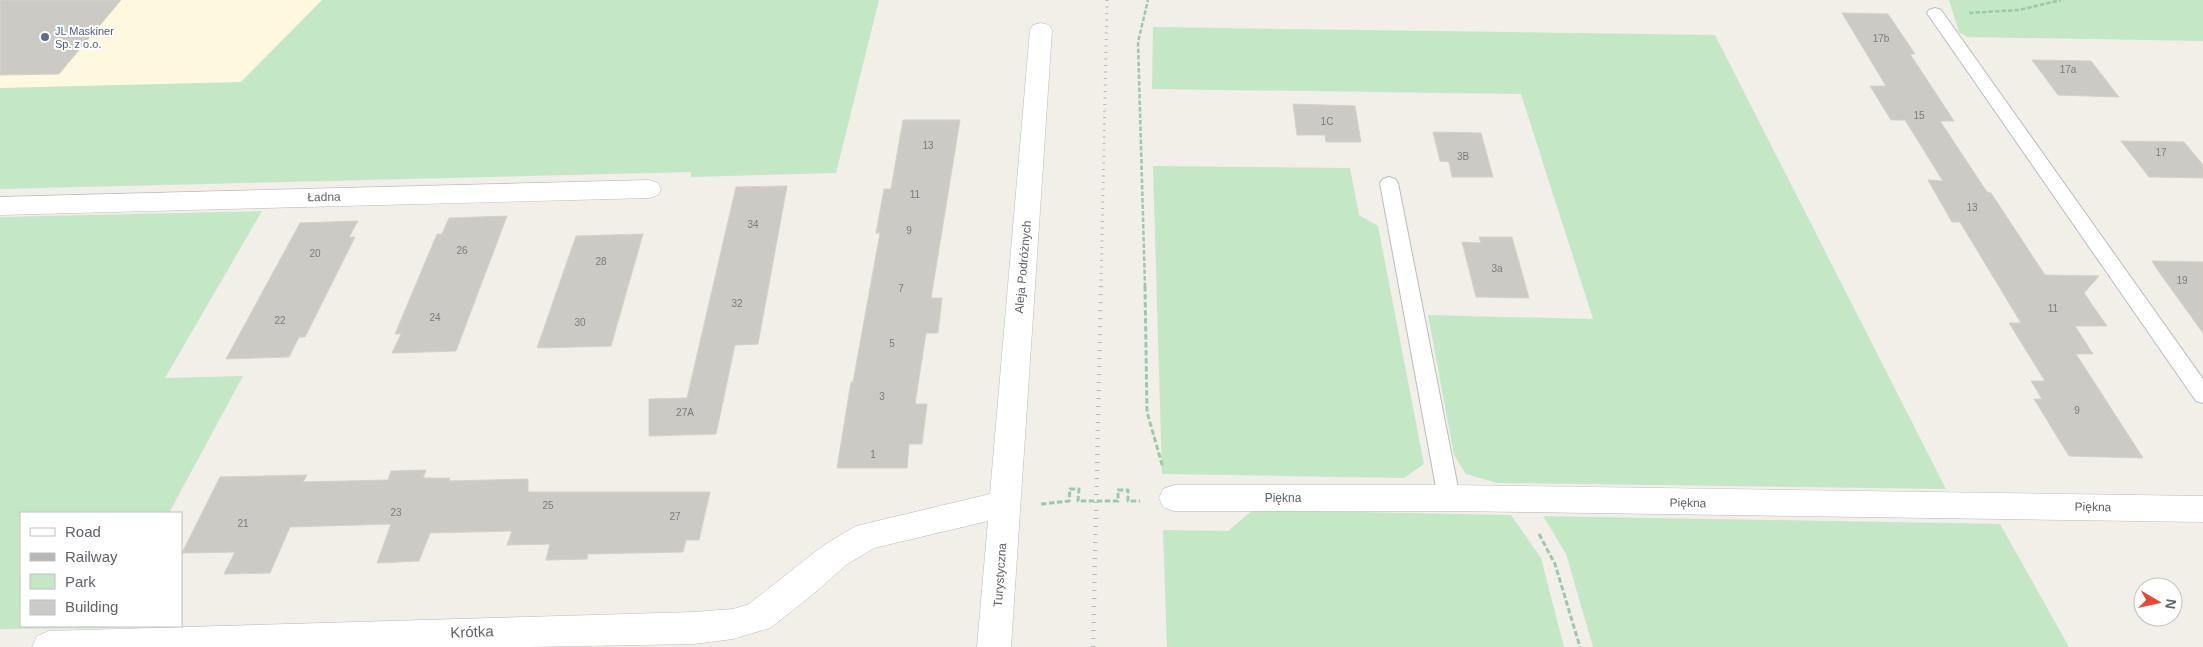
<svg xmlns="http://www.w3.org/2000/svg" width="2203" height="647" font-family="Arial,sans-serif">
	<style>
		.commercial { fill: #fef8de }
		.green { fill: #c4e8c5 }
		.building { fill: #cccac4; stroke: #d6d1c5 }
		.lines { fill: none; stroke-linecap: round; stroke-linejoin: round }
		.lane-casing { stroke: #b9bcc0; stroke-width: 2 }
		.street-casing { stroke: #b9bcc0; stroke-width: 1 }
		.path-far1 { stroke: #9dc9ab; stroke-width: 2.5; stroke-dasharray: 4.5 2; stroke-linecap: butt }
		.path { stroke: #9dc9ab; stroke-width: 3; stroke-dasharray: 5.5 2.5; stroke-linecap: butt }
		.lane { fill: #fff; fill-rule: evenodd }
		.street { fill: #fff; fill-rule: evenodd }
		.rail-far1 { stroke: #b7b8b8; stroke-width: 3; stroke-dasharray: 1 5.5; stroke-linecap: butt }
		.rail { stroke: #b7b8b8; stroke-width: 4.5; stroke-dasharray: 1 7; stroke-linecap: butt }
		.service-dot { fill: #5c6f8a; stroke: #fff; stroke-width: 2 }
		.labels { text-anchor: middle; stroke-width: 4; stroke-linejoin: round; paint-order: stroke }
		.number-label { font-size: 10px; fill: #7a7c7e }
		.far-service-label { font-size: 11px; fill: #4e5e75; stroke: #fff; text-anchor: start }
		.street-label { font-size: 12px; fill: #5e6267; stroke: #fff }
		.near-street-label { font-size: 15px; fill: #5e6267; stroke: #fff }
	</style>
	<rect width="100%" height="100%" fill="#f1efe7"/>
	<path class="commercial" d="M0,0H322L241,82L0,88Z"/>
	<path class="green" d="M322,0H879L836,173L691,177V172L0,189V88L241,82Z
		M1949,0H2203V41L1967,37L1959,32Z
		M1153,27L1715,35L1946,489L1497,483L1466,474L1454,455L1428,315L1593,319L1521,94L1152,89Z
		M1153,166L1350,168L1359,215L1378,226L1424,464L1404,478L1162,474Z
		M262,211L165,378L243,376L169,513H21V626H109L108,628L0,629V217Z
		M1253,510L1511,515L1541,558L1564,647H1167L1163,530L1228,531Z
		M1543,516L2000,524L2069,647H1593L1566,554Z"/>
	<path class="building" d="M0,0H121L59,74L0,75Z
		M1842,13L1888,14L1915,54H1910L1954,121H1940L1987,192L1991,193L2045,275L2099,276L2084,293L2107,326H2075L2093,354H2076L2143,458L2069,456L2034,399H2042L2031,381H2045L2009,323H2021L1960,222H1952L1928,180L1943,181L1905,120H1891L1870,86H1886Z
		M2032,60L2091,61L2119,97L2058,95Z
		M1293,104L1355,106L1361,142H1326L1325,135H1297Z
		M903,120H960L931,298H942L938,333H926L915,404H927L922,444H909L907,468H837L851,382H853L880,233H876L884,189H891Z
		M1433,132L1481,133L1493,177H1452L1449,162L1440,161Z
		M2121,141L2184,142L2203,165V178L2149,177Z
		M787,186L758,344L735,345L716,434L649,436V399L687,398L736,187Z
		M507,216L456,351L392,353L401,334H395L437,234H442L449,218Z
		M358,221L349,237H355L305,337H299L289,357L226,359L300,223Z
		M643,234L611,346L537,348L576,236Z
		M1479,237H1512L1529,298L1476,297L1462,242L1481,243Z
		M2152,261L2203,262V333L2159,272Z
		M426,470L423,478H450L449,481L528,479V492H710L699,540H686L683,552L588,554L587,559L546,560L550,544L507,545L512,531L430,533L419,561L377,563L391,524L290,527L270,573L224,574L235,552L182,553L220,477L307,475L303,482L388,480L391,471Z"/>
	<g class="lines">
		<g class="lane-casing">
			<path id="lane" d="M1935,8L1941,10L2203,379V403L2196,401L1927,13L1929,10Z
				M1389,177L1395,179L1398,183L1460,498L1457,505L1449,508L1441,505L1438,498L1380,183L1383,179Z"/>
		</g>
		<g class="street-casing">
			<path id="street" d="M1041,23L1049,25L1052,30L1011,647H977L988,521L874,548L846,565L811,596L770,628L733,639L694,644L527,647H32L37,636L49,631L694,612L733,609L749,604L824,545L856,526L990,494L1030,30L1033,25Z
				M649,180L658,183L661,189L658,195L649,198L0,215V197Z
				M1174,485H1449L2203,496V522L1449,511H1174L1163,507L1159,498L1163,489Z"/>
		</g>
		<path class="path-far1" d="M1969,13L2019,10L2061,0
			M1145,287L1138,42L1148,0"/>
		<path class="path" d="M1145,286L1147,412L1163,468
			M1041,504L1069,501L1070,489H1079L1078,501H1118V490H1128V501H1140
			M1539,534L1555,564L1580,647"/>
		<use href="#lane" class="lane"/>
		<use href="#street" class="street"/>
		<path class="rail-far1" d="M1101,287L1107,0"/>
		<path class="rail" d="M1093,647L1101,286"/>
	</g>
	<circle class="service-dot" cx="45" cy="37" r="5"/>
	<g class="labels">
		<g class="number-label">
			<text x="1881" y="42">17b</text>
			<text x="2068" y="73">17a</text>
			<text x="1919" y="119">15</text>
			<text x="1327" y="125">1C</text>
			<text x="928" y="149">13</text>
			<text x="2161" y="156">17</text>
			<text x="1463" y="160">3B</text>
			<text x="915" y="198">11</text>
			<text x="1972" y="211">13</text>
			<text x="753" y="228">34</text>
			<text x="909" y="234">9</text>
			<text x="462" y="254">26</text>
			<text x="315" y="257">20</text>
			<text x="601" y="265">28</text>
			<text x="1497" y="272">3a</text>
			<text x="2182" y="284">19</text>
			<text x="901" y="292">7</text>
			<text x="737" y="307">32</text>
			<text x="2053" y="312">11</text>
			<text x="435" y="321">24</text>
			<text x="280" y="324">22</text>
			<text x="580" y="326">30</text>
			<text x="892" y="347">5</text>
			<text x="882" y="400">3</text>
			<text x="2077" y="414">9</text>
			<text x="685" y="416">27A</text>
			<text x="873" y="458">1</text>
			<text x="548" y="509">25</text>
			<text x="396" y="516">23</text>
			<text x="675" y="520">27</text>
			<text x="243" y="527">21</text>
		</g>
		<g class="far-service-label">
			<text x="55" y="35">JL Maskiner<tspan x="55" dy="13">Sp. z o.o.</tspan></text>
		</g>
		<g class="street-label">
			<text transform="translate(324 197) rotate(-1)" y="4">Ładna</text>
			<text transform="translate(1023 267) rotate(-85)" y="4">Aleja Podróżnych</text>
			<text x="1283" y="502">Piękna</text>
			<text transform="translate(1688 503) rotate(1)" y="4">Piękna</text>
			<text transform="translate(2093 507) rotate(1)" y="4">Piękna</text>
			<text transform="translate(1000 575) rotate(-86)" y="4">Turystyczna</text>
		</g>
		<g class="near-street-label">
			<text transform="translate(472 632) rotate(-2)" y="5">Krótka</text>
		</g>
	</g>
	<rect x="20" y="512" width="162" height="115" fill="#ffffff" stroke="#bfc0c2"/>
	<rect x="30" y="528" width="25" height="8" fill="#ffffff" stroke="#bfc0c2"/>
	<text x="65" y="537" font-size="15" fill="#5e6267">Road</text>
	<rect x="30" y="553" width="25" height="8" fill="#b7b8b8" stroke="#bfc0c2"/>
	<text x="65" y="562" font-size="15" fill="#5e6267">Railway</text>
	<rect x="30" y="574" width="25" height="15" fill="#c4e8c5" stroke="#bfc0c2"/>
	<text x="65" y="587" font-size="15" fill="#5e6267">Park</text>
	<rect x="30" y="600" width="25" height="15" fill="#cccac4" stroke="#bfc0c2"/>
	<text x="65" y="612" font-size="15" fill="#5e6267">Building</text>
	<g transform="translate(2158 602) rotate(99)"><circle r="24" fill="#ffffff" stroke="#bfc0c2"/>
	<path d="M0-4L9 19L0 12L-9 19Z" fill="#ec4732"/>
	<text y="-8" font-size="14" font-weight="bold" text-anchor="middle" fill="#5e6267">N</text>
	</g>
</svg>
